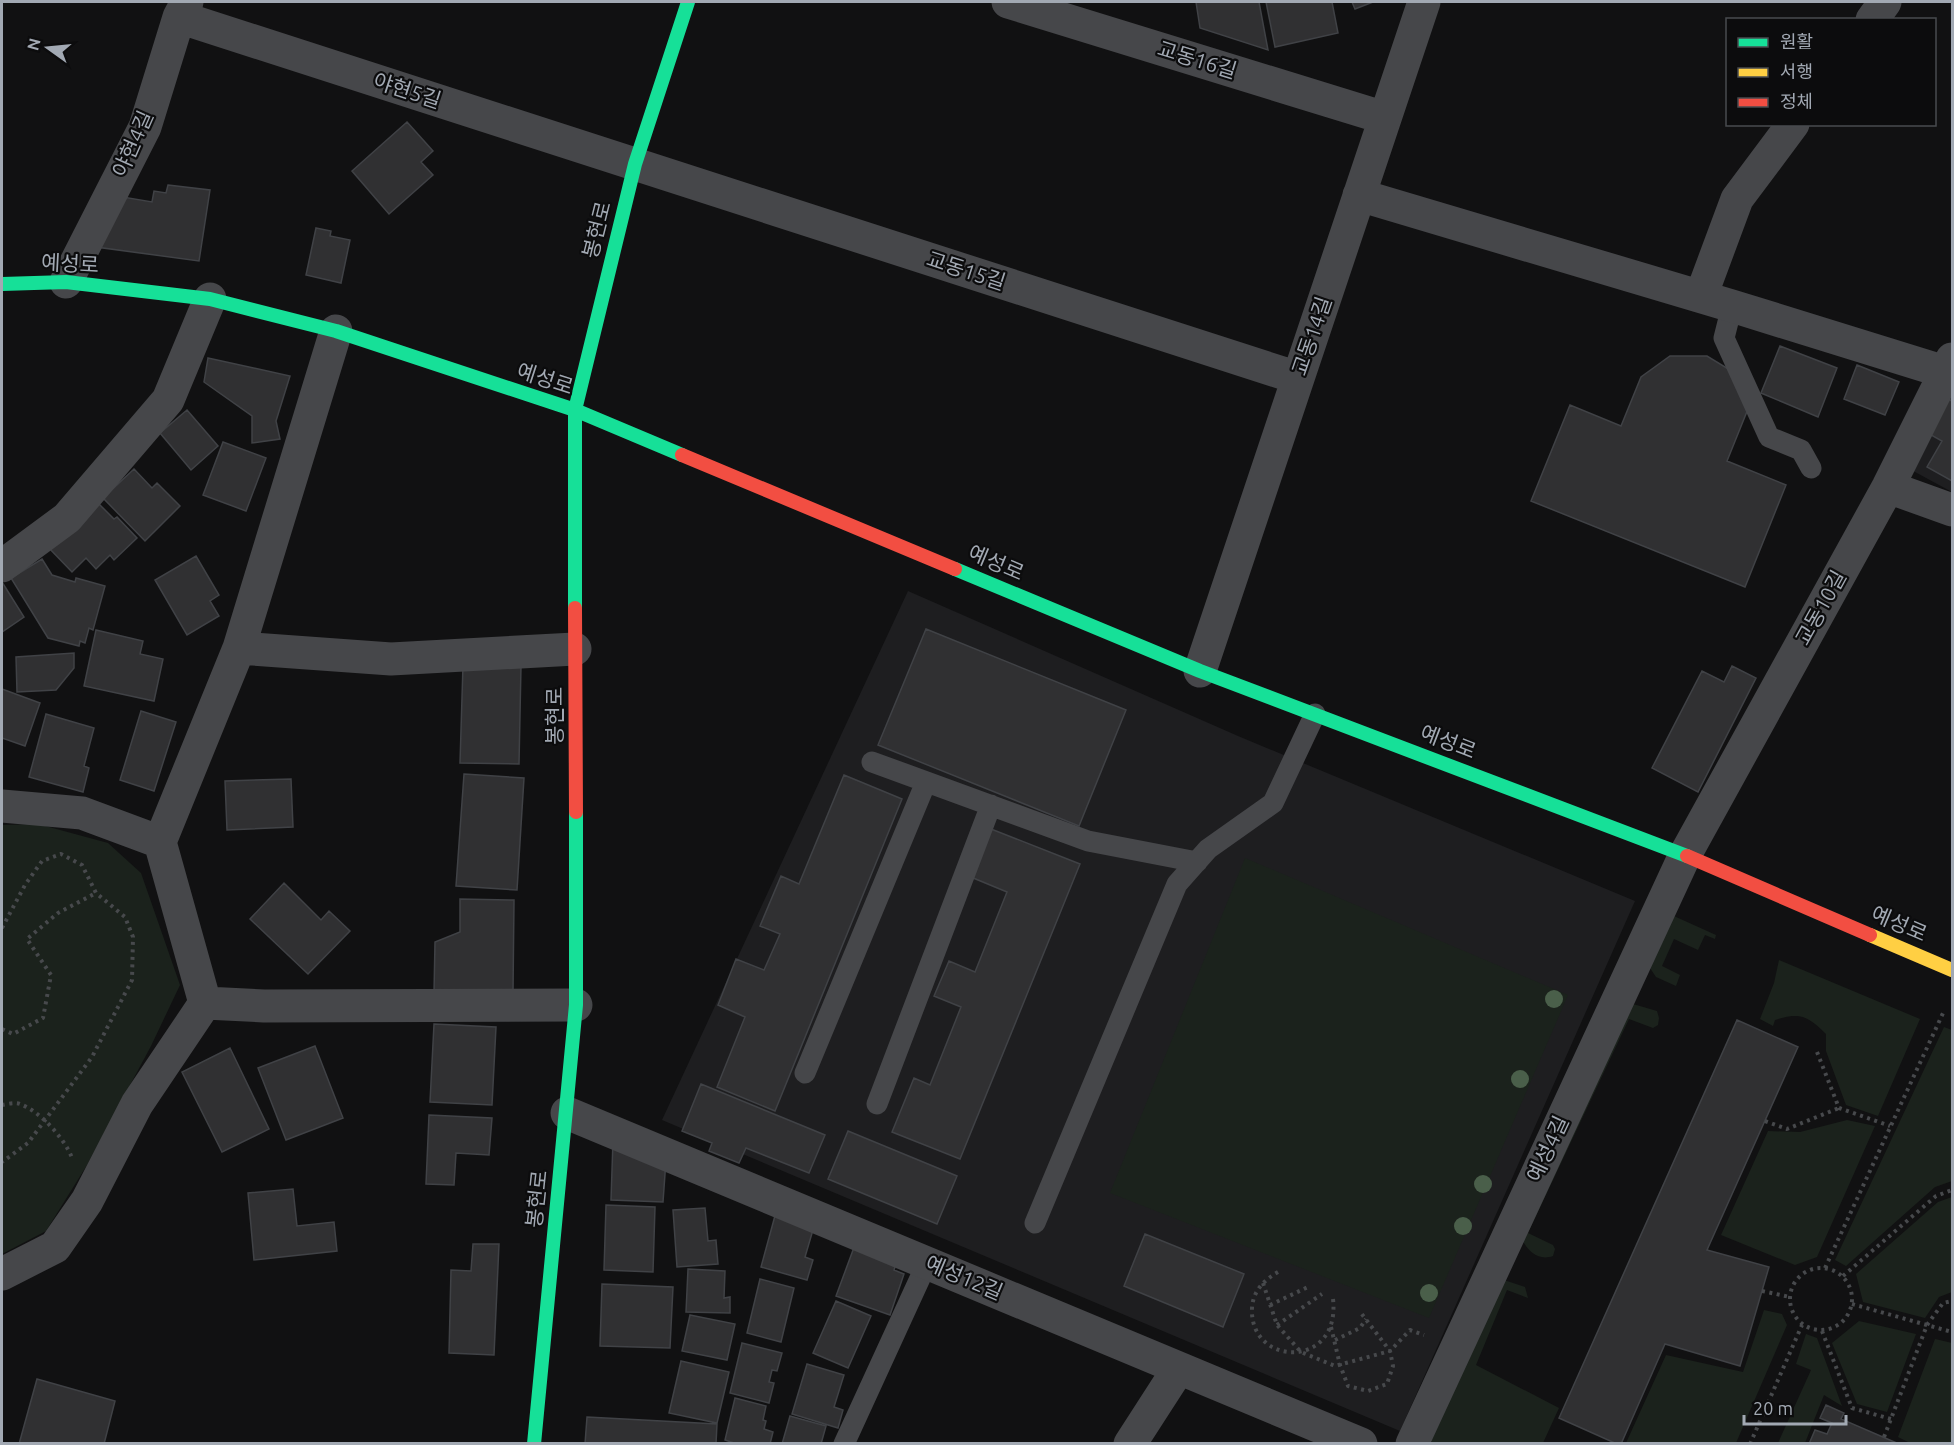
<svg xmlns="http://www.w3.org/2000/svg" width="1954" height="1445" font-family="Ubuntu,'Noto Sans KR',sans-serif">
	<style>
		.built { fill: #1e1e20 }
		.green { fill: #1b221c }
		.building { fill: #303032; stroke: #404246; stroke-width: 1.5 }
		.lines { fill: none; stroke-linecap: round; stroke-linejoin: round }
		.path { stroke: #47494c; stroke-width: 4; stroke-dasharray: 3 4.5; stroke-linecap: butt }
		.lane { stroke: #46474a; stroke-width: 21 }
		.street { stroke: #46474a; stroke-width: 33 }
		.fast { stroke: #16e098; stroke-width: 14 }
		.slow { stroke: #ffcf43; stroke-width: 14 }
		.jam { stroke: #f24e42; stroke-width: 14 }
		.tree { fill: #4a5f4a }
		.labels { text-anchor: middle; stroke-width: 4.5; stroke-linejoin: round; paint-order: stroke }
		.street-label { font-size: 21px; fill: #a2a9b3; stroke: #0c0c0d }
	</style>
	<rect width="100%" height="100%" fill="#111112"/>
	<path class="built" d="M1952,377V492L1904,466Z
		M908,591L1238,736L1635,901L1400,1431L662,1120Z"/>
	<path class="green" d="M38,824L108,843L141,873L180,985L151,1046L87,1165L46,1231L2,1254V825Z
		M1245,858L1568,995L1429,1318L1110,1193Z
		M1665,912L1716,935L1715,939L1705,935L1698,950L1674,939L1662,966L1680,975L1676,986L1656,977L1650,968Z
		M1779,960L1920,1019L1878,1116L1846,1105L1826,1051V1034C1808,1016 1800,1012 1775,1020L1773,1026L1760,1019L1774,983Z
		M1633,1004L1657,1011L1659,1018L1658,1025L1653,1028L1629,1019L1528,1233L1553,1245L1555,1249L1553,1256C1536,1262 1525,1248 1519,1233Z
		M1944,1027L1952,1030V1181L1935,1187L1846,1266L1835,1260Z
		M1847,1120L1875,1126L1817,1257L1795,1265L1721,1235L1768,1131L1800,1132Z
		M1952,1197V1292L1939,1297L1925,1318L1863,1302L1856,1274L1938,1202Z
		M1501,1279L1525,1287L1528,1298L1507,1290L1476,1365L1559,1408L1543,1443H1432L1428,1431Z
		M1764,1310L1782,1314L1787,1325L1736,1443H1626L1666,1355L1743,1372Z
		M1859,1321L1916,1334L1887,1412L1857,1404L1832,1343Z
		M1806,1334L1817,1338L1842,1406L1824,1395L1805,1443H1778L1811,1370L1796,1364Z
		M1935,1339L1952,1343V1443H1910L1898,1437Z"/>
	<path class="building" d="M1196,2H1259L1268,50L1200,28Z
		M1266,2H1332L1338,33L1275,47Z
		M1352,2H1373L1355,9Z
		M407,122L433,151L421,162L433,175L389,214L352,171Z
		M168,185L210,190L199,261L96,247L111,195L152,202L154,191L166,193Z
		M316,228L331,231L330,236L350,240L341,283L306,275Z
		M1780,346L1837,368L1818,417L1761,393Z
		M1670,356H1707L1735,373L1748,409L1727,461L1786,485L1745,587L1531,501L1570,405L1621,426L1641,377Z
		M208,358L290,376L276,421L280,439L252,443V416L204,382Z
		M1857,365L1899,382L1885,415L1844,399Z
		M1943,396L1952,401V481L1927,467L1942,441L1924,431Z
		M187,410L218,446L191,470L160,433Z
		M223,442L266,458L246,511L203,495Z
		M134,469L152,488L157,483L180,506L145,541L103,498Z
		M99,504L114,519L117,517L137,538L114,560L110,555L96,569L86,558L72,572L48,547Z
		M196,556L219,595L210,601L219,616L187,635L155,580Z
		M42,559L52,575L75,582L76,578L105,586L93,630L89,628L85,643L80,641L79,646L48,638L11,578Z
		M2,582L24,617L2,632Z
		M926,629L1126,710L1079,826L878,745Z
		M96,630L143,641L140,654L163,659L154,701L84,686Z
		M74,653V668L56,690L17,692L16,657Z
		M463,665L521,666L519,764L460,763Z
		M1732,666L1756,678L1698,792L1652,768L1702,671L1724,682Z
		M2,689L40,703L25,746L2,738Z
		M141,711L176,722L154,791L120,780Z
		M46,714L94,728L84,766L89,768L83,792L29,777Z
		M464,774L524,778L517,890L456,886Z
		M844,775L902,799L775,1111L717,1087L745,1017L718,1005L736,959L764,970L780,934L760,926L781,876L799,884Z
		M291,779L293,827L227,830L225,781Z
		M986,827L1080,864L960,1159L892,1132L914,1078L930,1085L961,1007L934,996L949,961L975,972L1007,892L966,875Z
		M284,883L321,920L329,911L350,931L308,974L250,919Z
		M460,899L514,900L513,994L434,993L435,942L460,932Z
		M1737,1020L1798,1047L1707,1250L1769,1267L1740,1366L1665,1344L1621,1444H1617L1559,1418Z
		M434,1024L496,1027L492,1105L430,1102Z
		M315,1046L343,1118L286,1140L258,1068Z
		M230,1048L269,1129L222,1152L182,1072Z
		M701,1084L825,1135L809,1173L746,1148L739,1163L709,1151L712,1143L682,1131Z
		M429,1115L492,1118L489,1155L456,1153L454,1185L426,1184Z
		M848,1131L957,1176L937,1224L828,1179Z
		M613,1140L666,1160L663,1202L611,1200Z
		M293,1189L297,1226L334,1222L337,1251L254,1260L248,1193Z
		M606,1205L655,1207L653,1272L604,1270Z
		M705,1208L708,1241L716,1240L718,1264L677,1267L673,1210Z
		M776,1212L815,1223L805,1257L813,1260L807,1280L761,1267Z
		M1145,1234L1244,1274L1223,1327L1124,1286Z
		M856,1242L898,1257L894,1270L904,1274L890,1315L836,1296Z
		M473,1244H499L494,1355L449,1353L451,1270L471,1271Z
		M688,1269L725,1271L724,1298L730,1297V1313L686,1312Z
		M760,1279L794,1288L781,1342L747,1333Z
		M602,1284L673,1287L670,1348L600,1346Z
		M836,1301L871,1316L848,1368L813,1353Z
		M690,1315L735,1324L727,1360L682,1351Z
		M742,1343L782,1353L777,1371L772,1370L769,1382L774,1383L769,1403L730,1393Z
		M681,1361L729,1372L717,1423L669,1413Z
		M807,1364L844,1375L834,1407L843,1410L838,1428L792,1414Z
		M37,1379L115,1401L104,1444H19Z
		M735,1398L766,1406L763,1420L766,1421L764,1429L773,1432L770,1444H737L725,1440Z
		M1826,1405L1844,1413L1841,1419L1899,1444H1809L1815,1430L1827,1434L1832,1423L1820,1418Z
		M790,1416L826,1426L821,1444H782Z
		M587,1417L717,1424L716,1444H585Z"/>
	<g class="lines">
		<path class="path" d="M2,928L25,885L42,861L61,854L82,865L96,893L125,917L133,937L132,980L92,1057L28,1143L2,1162
			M2,1029L13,1034L43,1018L51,975L27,939L58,913L96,893
			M1817,1052L1839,1108L1890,1126
			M2,1105C7,1104 15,1102 20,1104C40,1111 65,1139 72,1158
			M1765,1121L1787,1129L1839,1108
			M1790 1299a31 31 0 1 1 62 0a31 31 0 1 1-62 0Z
			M1825,1268L1944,1011
			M1278,1272C1264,1280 1253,1291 1252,1308C1249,1367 1341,1370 1333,1299
			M1843,1276L1936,1196L1952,1190
			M1263,1283L1277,1325L1301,1352L1335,1366L1390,1351L1410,1330L1424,1335
			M1762,1291L1790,1297
			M1852,1304L1952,1332
			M1270,1305L1308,1287
			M1277,1325L1322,1294
			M1331,1327L1340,1365L1348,1386L1368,1391L1387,1384L1393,1366L1390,1351L1361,1313
			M1822,1331L1852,1408L1891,1419
			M1335,1340L1360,1328L1366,1319
			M1884,1437L1927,1325L1943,1303L1952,1301
			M1750,1444L1802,1325"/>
		<path class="lane" d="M1732,306L1724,338L1769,437L1801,450L1811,468
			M872,762L1088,841L1197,862
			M805,1073L926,782
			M877,1104L991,805
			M1035,1223L1177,884L1208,849L1273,803L1315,714
			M844,1444L927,1263"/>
		<path class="street" d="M1008,2L1385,118
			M179,17L1298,378
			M1872,20L1885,2
			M1359,195L1732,306L1945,372
			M66,282L145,127L179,17L187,2
			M1701,296L1737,199L1793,124
			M1888,487L1952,510
			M2,566L67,518L168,400L210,299
			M239,648L391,659L575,649
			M1200,671L1424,2
			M2,806L82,813L160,842
			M205,1003L160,842L239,648L336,331
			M567,1113L1361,1444
			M2,1274L55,1247L87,1201L137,1104L205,1003L264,1006L576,1005
			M1130,1444L1179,1368
			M1412,1444L1685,855L1888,487L1952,359"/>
		<path class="fast" d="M2,284L66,282L210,299L336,331L575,410L682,455
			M955,569L1200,671L1687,856
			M575,608V410L635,164L688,2
			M534,1444L576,1005V812"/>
		<path class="slow" d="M1870,935L1952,970"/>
		<path class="jam" d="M682,455L955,569
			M575,608L576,812
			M1687,856L1870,935"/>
	</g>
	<g class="tree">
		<circle cx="1554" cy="999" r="9"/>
		<circle cx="1520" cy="1079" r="9"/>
		<circle cx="1483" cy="1184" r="9"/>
		<circle cx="1463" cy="1226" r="9"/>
		<circle cx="1429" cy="1293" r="9"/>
	</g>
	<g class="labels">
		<g class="street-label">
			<text transform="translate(1197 60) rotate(17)" y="7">교동16길</text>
			<text transform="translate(407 91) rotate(18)" y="7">야현5길</text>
			<text transform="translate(133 144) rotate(-66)" y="7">야현4길</text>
			<text transform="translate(597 230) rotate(-76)" y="7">봉현로</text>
			<text transform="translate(70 264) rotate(3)" y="7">예성로</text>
			<text transform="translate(966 271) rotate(18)" y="7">교동15길</text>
			<text transform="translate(1312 336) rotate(-71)" y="7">교동14길</text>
			<text transform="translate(545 379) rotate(18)" y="7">예성로</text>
			<text transform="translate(996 563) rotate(23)" y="7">예성로</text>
			<text transform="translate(1821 608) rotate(-61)" y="7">교동10길</text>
			<text transform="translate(555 716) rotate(-90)" y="7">봉현로</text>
			<text transform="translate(1448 742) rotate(21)" y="7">예성로</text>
			<text transform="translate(1899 924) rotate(23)" y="7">예성로</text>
			<text transform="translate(1548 1149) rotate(-65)" y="7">예성4길</text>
			<text transform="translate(537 1199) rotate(-84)" y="7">봉현로</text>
			<text transform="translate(964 1278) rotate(23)" y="7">예성12길</text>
		</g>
	</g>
	<rect width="1954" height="1445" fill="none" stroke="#a2a9b3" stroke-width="6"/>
	<rect x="1726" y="18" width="210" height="108" fill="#0c0c0d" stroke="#484b4f" stroke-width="1.5"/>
	<rect x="1738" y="38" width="30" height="9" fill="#16e098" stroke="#484b4f" stroke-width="1.5"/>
	<text x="1780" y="48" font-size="18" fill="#a2a9b3">원활</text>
	<rect x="1738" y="68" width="30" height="9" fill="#ffcf43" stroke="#484b4f" stroke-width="1.5"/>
	<text x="1780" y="78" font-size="18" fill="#a2a9b3">서행</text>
	<rect x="1738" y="98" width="30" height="9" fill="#f24e42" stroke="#484b4f" stroke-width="1.5"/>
	<text x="1780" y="108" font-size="18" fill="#a2a9b3">정체</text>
	<g transform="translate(48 48) rotate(285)" stroke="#0c0c0d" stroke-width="4.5" paint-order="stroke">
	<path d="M0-4.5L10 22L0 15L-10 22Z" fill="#a2a9b3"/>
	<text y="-9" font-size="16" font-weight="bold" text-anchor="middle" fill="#a2a9b3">N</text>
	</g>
	<path d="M1744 1415v9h102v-9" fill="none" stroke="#a2a9b3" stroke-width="3"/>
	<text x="1753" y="1415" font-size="18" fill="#a2a9b3" stroke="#0c0c0d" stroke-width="4.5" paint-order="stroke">20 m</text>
</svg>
